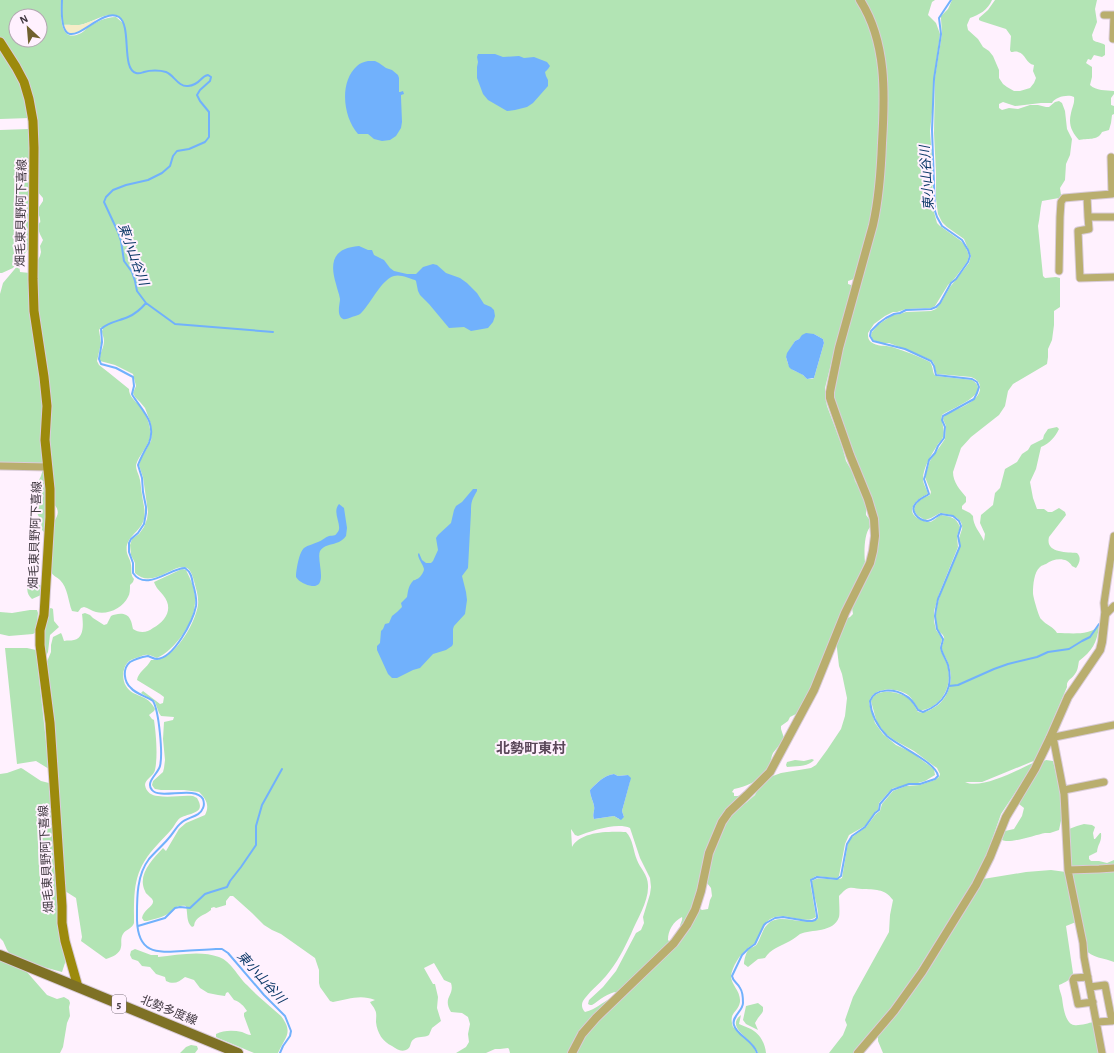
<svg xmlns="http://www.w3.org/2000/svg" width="1114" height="1053" font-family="'Alegreya Sans','Noto Sans JP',sans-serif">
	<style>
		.green { fill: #b2e4b4; fill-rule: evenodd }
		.sand { fill: #f6ecc7 }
		.water { fill: #71b1fc }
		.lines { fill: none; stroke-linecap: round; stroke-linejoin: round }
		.stream { stroke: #71b1fc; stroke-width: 2 }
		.minor-casing { stroke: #d9ccd8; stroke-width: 9 }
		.tertiary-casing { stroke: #d9ccd8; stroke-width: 10 }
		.secondary-casing { stroke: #d9ccd8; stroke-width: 11 }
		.primary-casing { stroke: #d9ccd8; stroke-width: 12 }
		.minor { stroke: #b9ae6e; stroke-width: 7 }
		.tertiary { stroke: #b9ae6e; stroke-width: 8 }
		.secondary { stroke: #9c8a0c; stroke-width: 9 }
		.primary { stroke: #7e7125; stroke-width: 10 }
		.labels { text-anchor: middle; stroke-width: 4; stroke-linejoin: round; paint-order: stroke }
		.shield { fill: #fff1fe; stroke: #7a707a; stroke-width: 1 }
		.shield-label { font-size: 11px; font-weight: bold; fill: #413841 }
		.street-label { font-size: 12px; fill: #413841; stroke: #fff1fe }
		.water-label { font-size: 13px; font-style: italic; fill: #0b3867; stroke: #fff1fe }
		.quarter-label { font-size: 14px; font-weight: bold; fill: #5a4759; stroke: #fff1fe }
	</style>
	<rect width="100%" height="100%" fill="#fff1fe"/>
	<path class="green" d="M0,0H61C61,11 58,43 79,34C82,33 85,30 87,28C96,22 105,17 116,17L124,24L120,17C106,10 93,23 79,25C74,26 69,24 63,25L62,20V0H857L868,22L878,54L881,103L875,204L854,279L848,281V284L851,285V290L838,336L825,388V396L827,406L842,446L846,461L853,473L855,481L866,500V515L869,519L870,527C864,534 864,553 865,562L829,641L812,686L798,713L790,717L788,721L781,726V729L784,738C781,743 777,748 773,753C771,757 771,762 769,765C762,780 749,786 734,789L732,792L734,793V796H738L743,793L744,794L726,810L693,907L682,927H680C680,923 683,921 682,917C673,922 668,930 668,940L670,942L619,992C609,991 600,1000 592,1005H590L588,1004L589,1000L603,987L616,971L636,933L641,930L644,923L643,917L650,894L651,887L650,878L640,858L630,828C617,822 591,831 578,836L575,835L571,829L572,847C580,831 610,831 626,832C633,839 633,850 637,860C640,868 648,875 648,885C649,901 637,919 631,934C624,949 617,963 606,976C600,983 587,994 583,1001C581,1005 582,1009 585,1012C597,1009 601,1003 611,998H612C595,1016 579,1030 568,1053H510L509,1049L508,1048L500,1049H495L486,1053H456L466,1047L469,1042L468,1034L470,1024L468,1017L462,1013L451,1012C442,997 455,996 451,983L444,980L434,963L424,968L433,984H435L438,997L437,1008L441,1021L432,1028L429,1035C424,1038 418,1036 414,1039C409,1042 412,1048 406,1050C400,1052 397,1049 392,1046C383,1042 377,1033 376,1022C376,1018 377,1013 375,1010C374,1007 371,1004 370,1002L375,1000C361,994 348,999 333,1002L330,1001L320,987L319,983V970L315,958L281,934L272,930L264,925L252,913L233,896H230L226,901V905L216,908L214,907L211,908V910C204,916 195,916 194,926L192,927C186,922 188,914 186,906C173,905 175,910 166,915C160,918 153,919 147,921H144L142,918C143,910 154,906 153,901C152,897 146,895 145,891C137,875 152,860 163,848L166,851L179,829L186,823L205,815C210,805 206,799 199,792L184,790H161L155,789L154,788L152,785L153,781L163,772L164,768L165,760L163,739L164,722L173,720L174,717L161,716L159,713L155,702L141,693L143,691L160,704L163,703L164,697L160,694L137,680C138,672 147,668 151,660C154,660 157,660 160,659C178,653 195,623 198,605C199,597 196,589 194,581C193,577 191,570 187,568C175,561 153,590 135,573V563L131,555L130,545L132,539L139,534L144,527L147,519L148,512L143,477L139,465L141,459L151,441L152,434L151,424L145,408L140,402L135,397L133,393L136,386L133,374L115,365L100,361C99,354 104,348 104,341C104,337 102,334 102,331L103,329L101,327L99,330L101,343L97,361L99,365L108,372L129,389C129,396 134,400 139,405C145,413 152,426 150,437C148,447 139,455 136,465C136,471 139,474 140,480C141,485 141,490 142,495C143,503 146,511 144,519C140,534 124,536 127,553C128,557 131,561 131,565C132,571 130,574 134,579L133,582L130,585C130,589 130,594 128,597C123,608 108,615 96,612C92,611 88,608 84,607L81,608L78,612L72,611C68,601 68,588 60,580C57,577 53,576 51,572L54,522C58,515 60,511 54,504L38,313L36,264L40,256L41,252L40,246L43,240C41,236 38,231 38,226C39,221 41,225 40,219C40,215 37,214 37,210L43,201V198L37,191V120L21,68L15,56L0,37ZM16,16H40V40H16ZM814,334L823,339L824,343L814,378L812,379H807C801,371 794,373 790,367C788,365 787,360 786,357L795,341L799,339L801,337ZM614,774L618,776L628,775L630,781L622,811L624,817L619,819L614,816L594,819C592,814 595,811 594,806C593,800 590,796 590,790C597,783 604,775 614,774Z
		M863,0H935L932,2L928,15L936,23L940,34L933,85V103L930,131L933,172L932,202L934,212L937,223L940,226L961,241L965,246L968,253L969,256L967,262L955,278L948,285L935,306L931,308L906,309L897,312H893L885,316L874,324L868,333C868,337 868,339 871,342C877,347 885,345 892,347C905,351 918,356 930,362C934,368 932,374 936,376L972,380C994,394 949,409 942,415C940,422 946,429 943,437C942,440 940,442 938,444C932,454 923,467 923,479C923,484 927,489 928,494C916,498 903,512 921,520C924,521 927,522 930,522C934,521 937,517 941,515C951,517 956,517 960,527L957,536L958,547L939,594L934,611V621L936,630L942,638C942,642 940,644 940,647C941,653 945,659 947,664C952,680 947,697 933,706C929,708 924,711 919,710C915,705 913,699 908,695C897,687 871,686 869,703L875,723L883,734L896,745L913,753L919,758L934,769L935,775L925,781L918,783H911L900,787L893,788L888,793L879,803L878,810L876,811L865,826L849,835L845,844L839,876L837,878H834L816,876L811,879L810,882L816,917C805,925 789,913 775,917C760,922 763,933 755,943C753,945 750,946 748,948C740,954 732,967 731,976C731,985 741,991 740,1002C738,1013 728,1012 733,1027L754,1047L756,1053H576L585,1035L598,1021L625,996L650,971L699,908L702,910L708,909L710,900L712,896L711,888L707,883L713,851L725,822L741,806L747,802L755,795L757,791L770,777L781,773L811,768L816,765L827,750L841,729L845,716L847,698L842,674L839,666L836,640L846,619L850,617L853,614L852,608L877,535L851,447L833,398L842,345L881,202L885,154V86Z
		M952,0H992C988,10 979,15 970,18L967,25L968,30L978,39L983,47L989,51L993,56L999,70V78L1003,84L1007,87L1014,91H1020L1030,88L1034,83L1036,78L1033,71L1034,65C1026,64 1026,54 1018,52C1016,51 1014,52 1011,52L1010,50L1011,36L1006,29L981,21L979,20V18L988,10L995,0H1097L1095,9L1097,22L1092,35L1093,40C1097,43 1101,42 1105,45V55L1102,57L1094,55L1091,60L1088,59L1086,63L1092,67V77L1090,85C1096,91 1106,90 1114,91V94L1111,98V105L1114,106V114L1112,115L1111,123L1109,130L1102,132C1098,141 1087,138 1079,140C1072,132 1068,125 1071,113C1072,107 1075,103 1074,97C1068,94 1055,97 1052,103H1041L1015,106L1003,102L999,104V108L1002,110L1009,108L1018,109L1030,105H1038L1046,107H1049L1055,102L1059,101L1062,103L1065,111L1067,129L1072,139L1070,155L1066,164L1065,180L1060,188L1061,195L1059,198L1042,201C1040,209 1040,217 1038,226L1043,276L1045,278L1056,277L1060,278V307L1054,311V325L1052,340L1048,349V357L1047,364L1013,384L1008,391L1005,406L999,415L971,437L961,448L953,472C953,482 960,490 966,497V502L962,506V509L970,513L973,516C973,526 980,532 984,541L985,534L980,523L981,515L993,505L995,493L1000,488L1005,469L1017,462L1022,454L1028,450L1031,445L1043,439L1044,435L1048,429L1057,427L1059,429C1055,437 1050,443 1041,447L1036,469L1030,482L1033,498L1037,509H1044L1048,512H1052L1059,508L1065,512L1066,515L1049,537C1045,553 1066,552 1077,553C1082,558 1079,564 1076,568L1072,566C1067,557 1054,558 1046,564C1044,565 1042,565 1040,567C1034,572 1033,585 1033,593C1033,597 1039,617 1041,619C1046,625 1054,627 1057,633C1070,633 1089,636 1099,626C1097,643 1092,651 1079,661C1078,666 1078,670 1075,674C1072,679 1066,680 1067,687L1036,760L987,780L982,782H965C981,790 1017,770 1033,763L1034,764L1001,814L986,857L977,877L910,982L891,1010L854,1053H829L843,1035L847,1025L845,1020L853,997L889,932L890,915L893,900C884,888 875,890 862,889C858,889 853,887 849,888C845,889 842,893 839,896C839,901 840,913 839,917C834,933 811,929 800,934C797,936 794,939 790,941C781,946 770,949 765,958L758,959L748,967L744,964C744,960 746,952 749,949C752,947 755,947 757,944C761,938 762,930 767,925C779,911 802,927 818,919C820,910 812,892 812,881C820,875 832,882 842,878L848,843L851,838L866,827L876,814L880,811L882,804L893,791L906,786L920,785L935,780L939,777L940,774L937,768L934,766L914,751L894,740L886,734L877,723L871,701C876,688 896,691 906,697C912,700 915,707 918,712C925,714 932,709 938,705C950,695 954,678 948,663C947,659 943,654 942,649C941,645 945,642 944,637C943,634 940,633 938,630C936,626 936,620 936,615C938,592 953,567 960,546C958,538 960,536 962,529C964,517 949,514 940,513L931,518L925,520L917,515L914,510C916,501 923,498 930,495L931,492L925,477L930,461L945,439L946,426L943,419L945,415C956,409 982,402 980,386C979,381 976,379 971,377L937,374C934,368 936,364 931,360L905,349L889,343H881L873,340L871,336L872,332L879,324L893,315L900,314L906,312L931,311L936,309L942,301L950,287L958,277L969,263L971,256L964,239L947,227L942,222L938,214L936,199V173L934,133L935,78L942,34L941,19V16L948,9Z
		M0,47L19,79L30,118L0,119Z
		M29,129L30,133V247L13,268L2,273H0V130Z
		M19,264L20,272L30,273L44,407V462L40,464H0V294L3,283Z
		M43,469L44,470L46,493L45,533L42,530L41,521L37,513L36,507L39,501V494L38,490L39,480L41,476Z
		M182,569L186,570C191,580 196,591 195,603C194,623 175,650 157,658C154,657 151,655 148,655C145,654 142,656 139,657C135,658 130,660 128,662C122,668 122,680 126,686C133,698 147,693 155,709L154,711L149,715L152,719L154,720C156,734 158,756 155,770C154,776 145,779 145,785C146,792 152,796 158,796C170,798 181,795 193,796L197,798C208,816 185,812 178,820C175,823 174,827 171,830C167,835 162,839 158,844C133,870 134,889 134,923C132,929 126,929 123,934C120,939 122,943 121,947C120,954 112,957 106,959L81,941L82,937L76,898L65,891L46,664L51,652V645L53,637L61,633L62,635L64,641C68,640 70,641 74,640C85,638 83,622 82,614L85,613L90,615L93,618L104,625L107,624L111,616C117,613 127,612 130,619C132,622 132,626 133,629C139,633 147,633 153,628C166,621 174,608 163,595C159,590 156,588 154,582Z
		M34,582L42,586L41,595L32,599C27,594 26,589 29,583Z
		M51,608L53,609L54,621L59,627L50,635L48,652L45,658L43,639L46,610Z
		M30,610H37L38,613L36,632L33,634L9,636L0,634V612L12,613Z
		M5,648H27L36,650L49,769L36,761L17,764Z
		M812,759L814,760C808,767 796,766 787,767L786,765L787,762L795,760L804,761Z
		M1046,760L1053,761L1061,794L1062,816L1059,830L1050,833H1045C1035,835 1010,844 1002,840L1005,831L1014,829L1022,816L1024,808L1019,804L1041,763Z
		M21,768L23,769L41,781L49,783L58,904L57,921L66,960L62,972L36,965L11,955L7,950L3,941L0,938V774L7,773Z
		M1084,824L1092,825L1095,827L1093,833L1094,839H1095L1100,833H1101C1102,842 1098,843 1097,852L1089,856V859L1091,861H1099L1107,863L1114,860V865L1071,867L1069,829L1077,826Z
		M1051,870L1066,872L1076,922L1066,926L1073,973C1071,980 1066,982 1059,985C1059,990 1061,993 1062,998C1063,1005 1065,1024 1074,1025C1079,1026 1089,1023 1093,1022L1099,1053H883L878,1041V1036L896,1013L925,973L983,879L1026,872Z
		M1114,870V962C1105,958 1091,958 1085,949L1070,873Z
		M135,949L151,955H158V957C177,955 201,950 219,957C231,961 238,977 247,985C257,996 270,1006 281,1016C294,1033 285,1037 278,1053H254L218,1038L216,1037V1034C224,1030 233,1030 242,1032C245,1033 248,1035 251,1035L244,1016V1013L247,1011C244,1006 240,1002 234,1000L228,992L226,993L225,996L218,995L208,993L200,988L194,980L185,977C179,982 174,985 166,981L165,977L156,974L150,967L142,966L138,961L132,959L130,955L131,951Z
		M0,960L26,971L47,995L57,999L64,997L69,1000L70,1003L69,1007L70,1016L67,1023L63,1047L60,1053H0Z
		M758,1003L763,1007V1011L762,1013L758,1018L755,1023L758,1030L746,1024L743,1020L746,1006Z
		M741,1015L739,1024C743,1026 747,1027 751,1029C760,1034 765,1043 766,1053H758C754,1039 724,1028 741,1015Z
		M191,1045L197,1046L198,1049L195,1053H180L186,1047Z"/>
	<path class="sand" d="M97,19L81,31L71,34L64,29L63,25H81Z"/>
	<path class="water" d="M478,54H495L503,57L519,56L524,58L534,57L547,62L550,66L548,69L545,72L546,76L548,80V86L533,103L527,107L515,110L507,111L488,100L483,94L477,78V67L478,62L477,57Z
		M368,61H375L379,63L386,68L392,70L398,75L399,78V92H400L403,91L404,94L401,95V97L402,122L401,128L396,136L390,140L382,141L374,139L368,134H358C343,117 339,82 357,66C360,63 364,62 368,61Z
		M359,246L368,250H372L374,255L384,260L390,268L394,271L407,274H416L423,267L433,264L437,265L446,273L460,278L467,283L477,293L484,304L491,307L494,310L495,316L493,322L488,328L471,331L464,327L449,328L429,304L420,295L418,291L416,281L415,280C409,278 400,274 394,276C382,279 371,303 362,312C360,315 355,316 352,317C349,318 345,320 343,319C336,315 340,304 340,299C339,293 337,289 336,284C329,261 334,248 359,246Z
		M806,333L814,334L823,339L824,343L814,378L807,379L803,375L791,369L789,367L786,357L787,353L795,341L799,339L802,335Z
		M473,489H477V491C472,500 471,501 471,512L468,568L462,576L466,592L467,600L465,614L454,626L453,629V644L452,646L446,650L433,654L420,668L413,670L397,678H392L388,674L377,650V646L380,643L381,631L383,629L385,624L389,623L392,616L397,612L402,607L401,603L407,597C408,592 408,587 412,582C416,578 412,582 417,579C420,578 424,572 424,569C423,564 418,559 418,554L419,553L422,560L426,563H431L433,561L438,550L436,538L438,535L451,523L454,510L456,506L462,502Z
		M339,504L344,508L347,528L346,536C344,539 340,542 336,543C331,545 324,545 320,551C316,560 329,587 312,586C306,585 299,582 296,577C296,571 299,552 304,548C308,545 314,544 318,542C322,541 325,537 329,536C332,535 335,537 337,533C344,526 331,513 339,504Z
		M614,774L618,776L628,775L631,778L622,811L624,817L621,820L614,816L594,819C592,814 595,811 594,806C593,800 590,796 590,790C597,783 604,775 614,774Z"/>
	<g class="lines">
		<path class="stream" d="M62,0C58,73 97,4 119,17C132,26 121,69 136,73C139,74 141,73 144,72C150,70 160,70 166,72C174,75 178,87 188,86C201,85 200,76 208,75L211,77L210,81L200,90L197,95L200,101L209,112V137L205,142L189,149L177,151L173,156L170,166L162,173L148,180L126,185L113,190L106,197L104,202L118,232L121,241L124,261L132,272L135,281L137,291L146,303C141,309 135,314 128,317C119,321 108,322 101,329L102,342L99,359L101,364L116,368L133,377L134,386L132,394L133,396C142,410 157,423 149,443C145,450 141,457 138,465L142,478L143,492L146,507V513L144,524L138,533L131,539L129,543V552L133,563V573C146,592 170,568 185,568C191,572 192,578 193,584C195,591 197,599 196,606C193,621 174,658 157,659C154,659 151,657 148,656C142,657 135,659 130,662C122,669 124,682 131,688C136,694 146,696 153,701C159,711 163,754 160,766C158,774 145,782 152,790C160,800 195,785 203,799C204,802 204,806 203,808C200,817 187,817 181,823C176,827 173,834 168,839C162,846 155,852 149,859C136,876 137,900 137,920C138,953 155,953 183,951C194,950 205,950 216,949H222L228,953L264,995L285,1016L291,1031L290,1036L283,1046L280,1053
			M146,303L175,324L273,332
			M949,686L958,685L994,669L1008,664L1037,657L1048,652L1069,649L1082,641L1090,637L1099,624
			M138,926L165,918L175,908L180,907L190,908L205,894L211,892L227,887L230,881L241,867L256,845V826L262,805L282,769
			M757,1053C754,1041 736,1035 734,1025C731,1017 743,1011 743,1003C743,999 743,992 740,988C738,983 733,982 732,976L742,955L748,949L755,944L764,925L766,923L775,918L783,917L807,921H812L815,920L817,918V916L811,880L817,877L837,879L841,876L847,844L852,836L865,827L875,813L879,810L880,804L892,790L909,784H920L935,779L938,776C937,763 898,746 887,736C878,727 871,714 870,701C875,687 896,689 906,696C912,699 915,705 918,710L923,712C944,704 954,688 948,665C946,659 942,654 941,648C941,645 943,642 943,639L937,629L935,616L936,609L938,599L960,546L958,536L961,526L959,521L953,516L941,514C936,516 932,521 927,521C918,520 909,511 916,503C920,498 925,497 929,494L924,479L925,476L929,460L935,453L938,446L944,438L945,427L942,420L943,416L974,399L977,393L979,387L977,382L972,379L936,375L934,366L931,361L905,349L873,341L870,336L871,331L879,323L886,318L894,314L900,313L906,310L931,309L936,307L940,303L951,283L956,279L968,262L970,256L968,250L962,240L942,226L937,217L935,211L932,130L934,79L941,34L939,18L951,0"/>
		<g class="minor-casing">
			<path id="minor" d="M1104,15H1114
				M1113,39L1114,15
				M1111,157L1112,194L1087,196L1088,217H1114
				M1088,217L1089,229L1078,231L1080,278L1114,277
				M1059,271L1060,217L1061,202L1064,198L1087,196
				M0,466L48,467
				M1105,615L1104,603L1114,536
				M1105,615L1114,606
				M1053,737L1064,794L1068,870L1083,943L1084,957L1102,1053
				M1050,738L1114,725
				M1064,790L1104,782
				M1068,870L1099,869L1114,868
				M1088,977L1074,978L1073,980L1078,1004L1093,1002
				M1090,987L1105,985L1112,1021L1097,1022"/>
		</g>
		<g class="tertiary-casing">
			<path id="tertiary" d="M572,1053L582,1034L596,1018L674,943L687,925L695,910L701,891L709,853L722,822L729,812L747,795L770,772L814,690L845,613L870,563L873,551L875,536L874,519L868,499L850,455L830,398V392L839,348L873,225C879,198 881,171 882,143C885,95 887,42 860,0
				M858,1053L894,1011L922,972L976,885L990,857L1006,817L1035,769L1050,738L1068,697L1100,650L1102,642L1105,615"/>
		</g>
		<g class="secondary-casing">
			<path id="secondary" d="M0,42L16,67L24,82L29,99L33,121L34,148L33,279L34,311L44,377L47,406L45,440L50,489V517L44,615L40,630V645L50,723L62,906V923L65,941L78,987"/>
		</g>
		<g class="primary-casing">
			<path id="primary" d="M0,955L238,1053"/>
		</g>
		<use href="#minor" class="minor"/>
		<use href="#tertiary" class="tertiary"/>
		<use href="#secondary" class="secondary"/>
		<use href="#primary" class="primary"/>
	</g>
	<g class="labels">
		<rect class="shield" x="112" y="995" width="14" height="18" rx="3"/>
		<g class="shield-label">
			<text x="119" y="1008">5</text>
		</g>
		<g class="street-label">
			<text transform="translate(21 213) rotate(-89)" y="4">畑毛東貝野阿下喜線</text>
			<text transform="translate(35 535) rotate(-88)" y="4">畑毛東貝野阿下喜線</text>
			<text transform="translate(46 859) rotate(-93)" y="4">畑毛東貝野阿下喜線</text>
			<text transform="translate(169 1010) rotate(22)" y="4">北勢多度線</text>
		</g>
		<g class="water-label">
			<text transform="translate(926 178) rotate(-94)" y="5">東小山谷川</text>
			<text transform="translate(134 254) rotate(70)" y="5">東小山谷川</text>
			<text transform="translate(262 977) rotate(48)" y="5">東小山谷川</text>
		</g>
		<g class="quarter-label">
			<text x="531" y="753">北勢町東村</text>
		</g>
	</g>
	<g transform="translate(28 28) rotate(334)"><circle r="19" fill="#fff1fe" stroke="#b3a7b2"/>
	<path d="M0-3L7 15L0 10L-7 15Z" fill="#70612e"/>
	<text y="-6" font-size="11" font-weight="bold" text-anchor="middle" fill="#413841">N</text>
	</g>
</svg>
